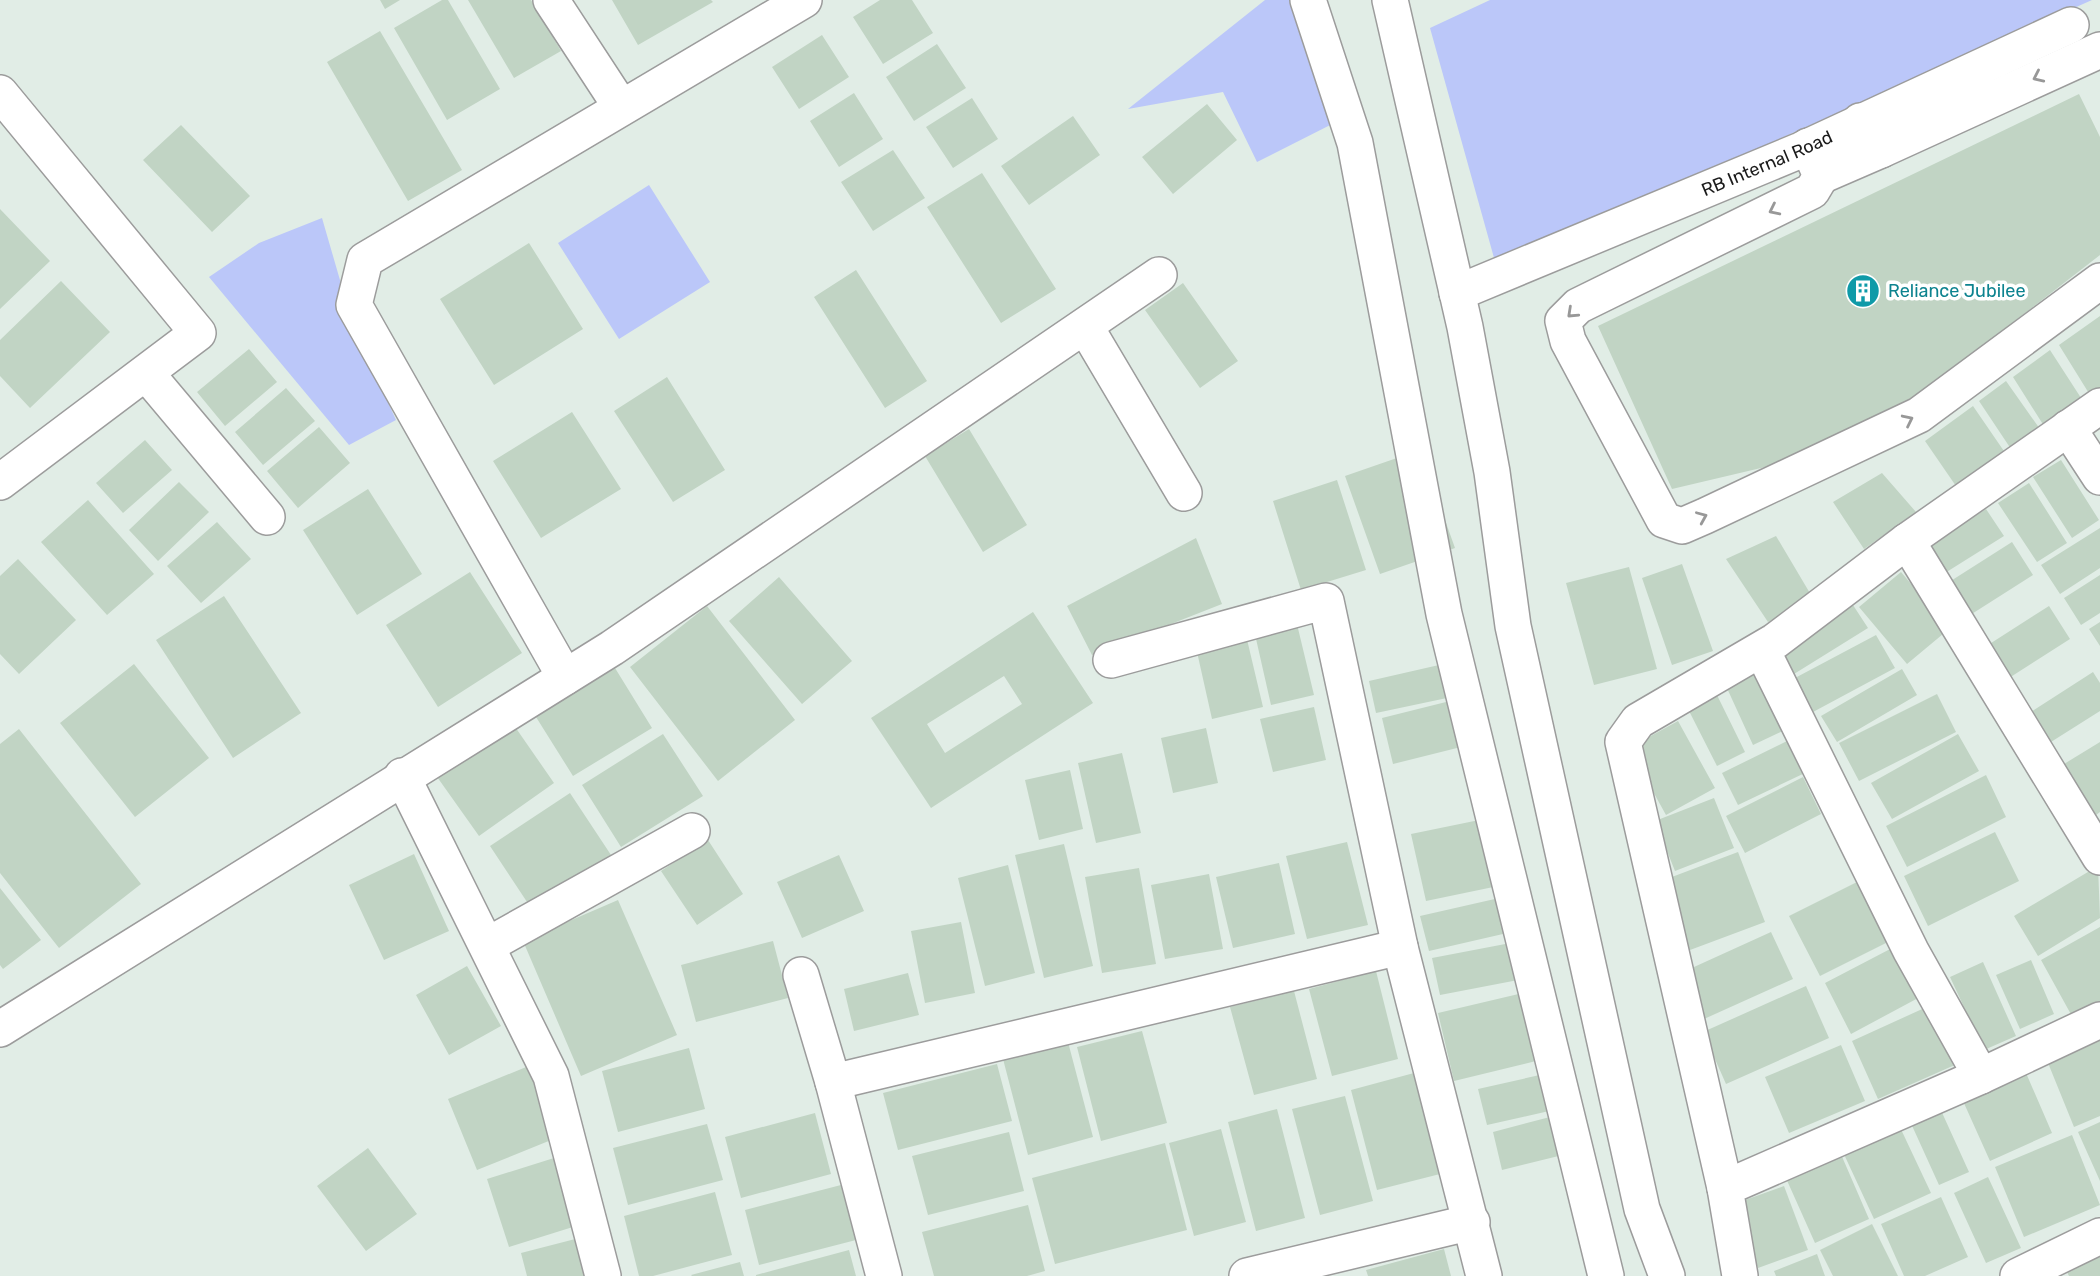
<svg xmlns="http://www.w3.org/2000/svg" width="2100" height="1276" font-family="Rubik,sans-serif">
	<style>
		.park { fill: #bbc7f9 }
		.building { fill: #c1d4c4; fill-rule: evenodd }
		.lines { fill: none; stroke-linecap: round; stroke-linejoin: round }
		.minor-casing { stroke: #9c9c9c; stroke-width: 38 }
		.minor { stroke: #fff; stroke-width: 35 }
		.oneway { stroke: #989898 }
		.labels { text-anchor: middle; stroke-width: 7; stroke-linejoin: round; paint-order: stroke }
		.street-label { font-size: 18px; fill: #1b1b1b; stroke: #fff }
		.culture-label { font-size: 18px; fill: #0d838f; stroke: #fff; text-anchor: start }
	</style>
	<rect width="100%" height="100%" fill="#e1ede6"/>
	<path class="park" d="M1265,0H1312L1348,116L1257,162L1223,92L1128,109Z
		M1490,0H2092L1496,265L1430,28Z
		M649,185L710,282L619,339L558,243Z
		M322,218L353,325L396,420L349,445L209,277L259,243Z"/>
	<path class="building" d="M380,0H400L385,9Z
		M442,0H448L500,89L447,120L394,28Z
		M468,0H531L561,51L514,78Z
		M612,0H711L713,2L638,45Z
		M880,0H912L933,33L883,64L853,17Z
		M380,31L462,170L408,201L327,62Z
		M822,35L849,77L799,109L772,67Z
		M937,44L966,88L914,121L886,77Z
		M854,93L883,139L839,167L810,121Z
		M2079,94L2100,137V255L1898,412L1807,457L1672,489L1598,326Z
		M972,98L998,139L953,168L926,127Z
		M1207,104L1237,140L1173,194L1142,157Z
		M1073,116L1100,155L1029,205L1001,166Z
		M181,125L250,196L212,232L143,160Z
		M893,150L925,198L873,231L841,182Z
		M982,173L1056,289L1001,323L927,207Z
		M0,209L50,261L0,309Z
		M529,243L583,329L494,385L440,299Z
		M856,270L927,381L885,408L814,297Z
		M61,281L110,332L30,408L0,376V340Z
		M1183,283L1238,361L1200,388L1145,310Z
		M2100,316V388L2090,395L2059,345Z
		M249,349L277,382L225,426L197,392Z
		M2050,350L2083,401L2044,426L2013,377Z
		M667,377L725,470L673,502L614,411Z
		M2006,381L2042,432L2013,452L1979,401Z
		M286,388L315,421L263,465L235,432Z
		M1973,406L2008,457L1958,489L1925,441Z
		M572,412L621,489L541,538L493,461Z
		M319,427L350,463L298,508L267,471Z
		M969,429L1027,525L983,552L925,456Z
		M145,440L172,470L123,513L96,483Z
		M1420,450L1455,548L1380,574L1345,476Z
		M2061,460L2099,520L2072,538L2033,477Z
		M1882,473L1916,512L1864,549L1833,502Z
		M1337,480L1366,570L1301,590L1273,501Z
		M179,482L209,512L158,561L129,530Z
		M2029,483L2067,543L2037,562L1998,503Z
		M368,489L422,574L357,615L303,530Z
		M88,500L154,574L107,615L41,542Z
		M1986,509L2004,536L1937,578L1920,551Z
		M217,522L251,559L201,603L167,566Z
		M2100,528V568L2060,594L2041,565Z
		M1776,536L1814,600L1768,622L1726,559Z
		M1196,538L1222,604L1092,655L1067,606Z
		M2012,542L2033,575L1967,617L1946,584Z
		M18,559L76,620L19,674L0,654V576Z
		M1682,564L1713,651L1672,665L1642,578Z
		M1629,567L1657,669L1594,685L1566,583Z
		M470,572L522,653L438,707L386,625Z
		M1901,572L1949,629L1907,664L1859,607Z
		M2100,575V613L2081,625L2064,598Z
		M779,577L852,661L802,704L729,621Z
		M224,596L301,713L233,758L156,640Z
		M1851,602L1868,628L1794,674L1777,647Z
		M707,606L795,720L718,781L630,667Z
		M2049,606L2070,639L2009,678L1988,645Z
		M1033,612L1093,703L931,808L871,718ZM1004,676L1022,704L945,753L927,724Z
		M1296,620L1314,695L1271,705L1254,630Z
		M2100,622V646L2089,629Z
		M1245,631L1263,707L1212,719L1195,643Z
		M1876,635L1895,668L1813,712L1795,678Z
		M134,664L209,758L135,817L60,723Z
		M1439,665L1447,698L1376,713L1369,681Z
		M615,668L652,728L573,776L536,717Z
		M1902,669L1917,695L1837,742L1821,716Z
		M1760,671L1787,729L1753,745L1726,686Z
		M2093,672L2100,683V711L2043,747L2023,717Z
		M1715,691L1745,752L1717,766L1686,705Z
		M1937,694L1956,732L1859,781L1839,743Z
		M1450,701L1461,747L1393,764L1382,718Z
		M1314,707L1326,760L1273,772L1260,719Z
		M511,721L554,783L479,836L435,774Z
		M1678,721L1715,788L1666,815L1629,748Z
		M1206,728L1218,783L1173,793L1161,738Z
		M19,729L141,884L59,948L0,873V744Z
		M663,734L703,796L621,847L582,785Z
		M1958,734L1979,771L1892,819L1871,783Z
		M1791,739L1807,772L1738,805L1722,773Z
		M2100,742V812L2096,815L2064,764Z
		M1122,753L1141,833L1096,843L1078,763Z
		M1070,770L1083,829L1039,840L1025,780Z
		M1986,775L2006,817L1907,867L1886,826Z
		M1803,777L1821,814L1745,853L1726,816Z
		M570,793L613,858L533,911L490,846Z
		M1714,798L1734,848L1675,871L1655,821Z
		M1489,818L1503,885L1426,901L1411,834Z
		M1995,832L2019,881L1928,926L1904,876Z
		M708,840L743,894L697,925L661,871Z
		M1347,842L1368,925L1307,939L1286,856Z
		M1064,844L1093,966L1044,978L1015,855Z
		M1738,852L1765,922L1682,953L1656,883Z
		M414,854L449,931L384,960L349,885Z
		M839,855L864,911L802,938L777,882Z
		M1279,863L1295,934L1233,948L1216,877Z
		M1008,865L1035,973L985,986L958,878Z
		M2098,866L2100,918L2038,956L2014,916Z
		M1139,868L1156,964L1102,973L1085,877Z
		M1209,874L1223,949L1165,959L1151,885Z
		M1859,881L1890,941L1820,976L1789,916Z
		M0,888L41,940L3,969L0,965Z
		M1508,896L1516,931L1429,951L1420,916Z
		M618,900L677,1035L581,1076L523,941Z
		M961,922L975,993L925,1003L911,931Z
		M2100,927V1004L2073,1018L2041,960Z
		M1771,932L1793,979L1704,1019L1683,972Z
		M773,941L788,998L696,1022L681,965Z
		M1521,941L1528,978L1440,995L1432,958Z
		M1894,947L1920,997L1851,1034L1825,983Z
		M2031,960L2054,1014L2020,1029L1996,975Z
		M1983,962L2016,1036L1984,1050L1950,977Z
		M467,966L501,1026L449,1055L416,995Z
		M1376,971L1398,1059L1332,1076L1309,989Z
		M908,973L919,1015L854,1031L844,989Z
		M1806,986L1829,1038L1726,1084L1703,1032Z
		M1294,991L1317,1079L1254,1095L1230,1007Z
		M1527,992L1544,1059L1454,1081L1438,1013Z
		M1931,1005L1957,1064L1878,1099L1852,1041Z
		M1142,1031L1167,1123L1101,1141L1077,1047Z
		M2100,1035V1116L2074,1127L2046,1058Z
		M1068,1042L1093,1137L1028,1155L1003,1059Z
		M1841,1045L1865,1101L1789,1133L1765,1077Z
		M689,1048L705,1109L618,1132L602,1071Z
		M997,1064L1012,1121L898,1150L883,1093Z
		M531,1065L561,1136L477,1170L448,1099Z
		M1562,1070L1571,1106L1487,1125L1478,1089Z
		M1414,1073L1440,1174L1377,1190L1351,1090Z
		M2026,1073L2052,1133L1990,1161L1963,1101Z
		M1345,1096L1373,1201L1320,1215L1292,1109Z
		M1939,1106L1969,1172L1939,1185L1909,1119Z
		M1277,1109L1305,1218L1256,1231L1228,1122Z
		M1573,1111L1583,1150L1502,1170L1493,1132Z
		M815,1113L831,1174L741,1198L725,1137Z
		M2100,1122V1181L2078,1132Z
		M1898,1123L1931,1193L1874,1219L1842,1150Z
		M707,1124L723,1180L628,1205L613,1148Z
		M1221,1129L1246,1222L1194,1236L1169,1143Z
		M1009,1132L1024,1191L928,1215L912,1156Z
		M2072,1135L2100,1205L2024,1237L1995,1167Z
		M1165,1143L1187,1230L1055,1264L1032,1178Z
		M368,1148L417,1214L366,1251L317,1186Z
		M1840,1152L1869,1219L1815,1243L1785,1176Z
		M554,1158L576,1226L509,1247L487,1179Z
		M1988,1177L2021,1248L1986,1263L1954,1193Z
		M841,1185L856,1240L759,1265L745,1210Z
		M1784,1186L1808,1250L1758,1268L1734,1204Z
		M715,1192L732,1255L653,1276H639L624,1216Z
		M1941,1197L1968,1257L1925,1276H1904L1881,1224Z
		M1028,1205L1045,1271L1027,1276H934L922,1232Z
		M1872,1224L1898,1276H1833L1820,1250Z
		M583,1237L593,1276H527L521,1253Z
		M2100,1247V1276H2069L2063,1264Z
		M1444,1249L1451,1276H1368L1366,1270Z
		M849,1250L856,1276H756V1275Z
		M1817,1254L1825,1276H1776L1774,1271Z
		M740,1262L744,1276H692L691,1275Z"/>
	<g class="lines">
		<g class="minor-casing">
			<g id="minor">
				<path d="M551,0L621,107"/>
				<path d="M1308,0L1355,143L1444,614L1606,1276"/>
				<path d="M1390,0L1465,327L1492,472L1513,626L1642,1209L1667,1276"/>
				<path d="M0,93L198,333L0,482"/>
				<path d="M1860,121L1869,140L1881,150L2100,50"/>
				<path d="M1808,146L1821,176L1812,191L1578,306L1563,321L1568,341L1664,520L1682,526L1705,516L1919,415L2100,281"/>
				<path d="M1821,176L1881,150"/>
				<path id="s1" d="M1457,293L1801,150L2071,25"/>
				<path d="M1085,326L1184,493"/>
				<path d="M146,373L267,517"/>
				<path d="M2068,428L2100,477"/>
				<path d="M1907,541L2100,857"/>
				<path d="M1762,650L1911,951L1981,1076"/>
				<path d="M1111,660L1326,601L1400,947L1484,1276"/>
				<path d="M565,677L354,305L365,260L804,0"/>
				<path d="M402,776L551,1076L603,1276"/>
				<path d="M488,945L692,831"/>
				<path d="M801,975L833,1082L884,1276"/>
				<path d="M0,1029L612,648L1159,275"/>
				<path d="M833,1082L1400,947"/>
				<path d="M1725,1188L1623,742L1638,721L1775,641L1907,541L2100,406"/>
				<path d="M1247,1276L1472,1222"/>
				<path d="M1740,1276L1725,1188L1981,1076L2100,1020"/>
				<path d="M2018,1276L2100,1236"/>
			</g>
		</g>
		<use href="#minor" class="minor"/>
	</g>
	<defs><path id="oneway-chevron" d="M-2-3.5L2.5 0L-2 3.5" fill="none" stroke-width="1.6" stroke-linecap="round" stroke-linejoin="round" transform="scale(1.75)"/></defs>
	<g class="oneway">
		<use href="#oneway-chevron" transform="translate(2038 77) rotate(155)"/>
		<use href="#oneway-chevron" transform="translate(1774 210) rotate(154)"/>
		<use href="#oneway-chevron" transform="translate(1572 313) rotate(137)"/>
		<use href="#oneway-chevron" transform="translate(1908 420) rotate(-26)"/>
		<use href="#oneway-chevron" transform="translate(1702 517) rotate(-23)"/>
	</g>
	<defs>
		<g id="building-disc" transform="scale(1.75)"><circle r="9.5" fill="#0f9aa8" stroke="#fff"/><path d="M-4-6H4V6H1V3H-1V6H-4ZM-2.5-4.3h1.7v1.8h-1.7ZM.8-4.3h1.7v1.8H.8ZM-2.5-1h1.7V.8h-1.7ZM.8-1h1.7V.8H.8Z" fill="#fff"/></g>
	</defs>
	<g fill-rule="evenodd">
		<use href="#building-disc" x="1863" y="291"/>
	</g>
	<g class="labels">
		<g class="street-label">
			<text dy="6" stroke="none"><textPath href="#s1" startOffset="336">RB Internal Road</textPath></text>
		</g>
		<g class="culture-label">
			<text x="1888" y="297">Reliance Jubilee</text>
		</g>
	</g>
</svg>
